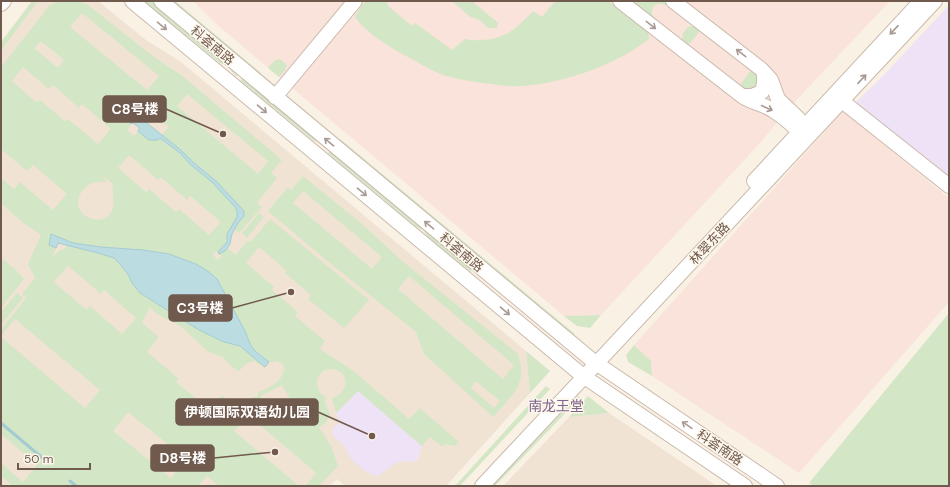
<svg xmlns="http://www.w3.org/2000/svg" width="950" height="487" font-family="'DM Sans','Noto Sans SC',sans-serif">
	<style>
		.residential { fill: #f1e3d4 }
		.commercial { fill: #f9e3da }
		.education { fill: #eee2f6 }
		.green { fill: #d3e6c5; fill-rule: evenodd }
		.water { fill: #bbdde1; stroke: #a3ccd2 }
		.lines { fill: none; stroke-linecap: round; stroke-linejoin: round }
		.stream { stroke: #a3ccd2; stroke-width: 3 }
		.minor-casing { stroke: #cab9ac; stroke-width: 16 }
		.minor { stroke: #fff; stroke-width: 14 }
		.oneway { stroke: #a99b94 }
		.labels { text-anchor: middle; stroke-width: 3; stroke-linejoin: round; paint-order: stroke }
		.street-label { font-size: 13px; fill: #70594d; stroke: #fdf6eb }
		.neighbourhood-label { font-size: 14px; fill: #7e658c; stroke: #fdf6eb }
		.leader { fill: none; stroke: #70594d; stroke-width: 1.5 }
		.callout-dot { fill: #70594d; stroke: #fdf6eb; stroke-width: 1.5 }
		.callout { fill: #70594d; stroke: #70594d; stroke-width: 1.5 }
		.callout-label { font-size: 14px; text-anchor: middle; font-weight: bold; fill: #fff }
	</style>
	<rect width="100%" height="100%" fill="#faf1e5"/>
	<path class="residential" d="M38,1H98L146,40L181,62L526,351L530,393L446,486H345L337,479L330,486H1V51Z
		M609,413L717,486H503L569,417Z"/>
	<path class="commercial" d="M193,1H890L788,109L761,142L601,315L564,316L216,24Z
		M843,111L949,198V302L799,473L652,376L651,361L634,345Z"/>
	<path class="education" d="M949,5V177L855,103L883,76Z
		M358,391L422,446L418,460L411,462L405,461L396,463L378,476L372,475L365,471L351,459L344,445L335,438L332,433L333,427L340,423L336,413Z"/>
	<path class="green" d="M32,1H38L1,51V42Z
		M60,1H78L88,5L154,57L181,75L282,160L271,173L277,178L257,203L262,207L239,233L235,230L244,211L207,174L194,163L182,151L162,135L169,127L141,106L135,103L133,112L129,115L128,121L131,124L127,130L134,136L138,131L149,140L160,137L180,153L191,165L212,182L235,207L237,211V217L227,234V242L218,252L216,251L213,255L218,260L222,256L219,254L227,248L236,255L248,240L251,242L270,219L369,300L344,328L308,299L311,295L285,273L287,271L259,247L246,263L274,287L272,290L298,312L295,316L325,341L320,349L355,372L409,419L420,408L459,442L455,446L446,444L441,446L430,437L422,446L358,391L336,413L332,398C346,394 352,376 336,370C319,364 309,388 326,397L325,403L330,414C328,421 325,425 319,427L332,448L338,466L319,486H305L316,473L248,415L234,431L299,486H219L207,476L198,486H13L1,476V463L23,482L37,465L1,434V337L85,408L100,390L15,319L1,336V329L26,298L22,294L35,278L28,264L41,235L22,222L1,203V178L14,189L20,182L53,210L67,194L33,165L27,171L1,149V67L50,5ZM82,13L159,76L147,90L70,27ZM41,41L64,60L58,68L34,48ZM23,67L49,89L53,85L79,108L82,104L111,129L98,144L68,119L65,121L40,100L36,102L12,81ZM187,94L268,161L258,174L177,106ZM129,155L158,180L161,177L187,200L190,196L221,222L209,235L179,209L176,212L149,189L146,192L118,168ZM102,175L113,184C111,192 116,202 112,211C100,232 64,211 84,189C90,182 98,181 107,182ZM51,234L73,243L101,247L143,250L169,254L196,264L209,272L217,279L245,331L250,344L255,351L269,362L276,361L283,364L285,370L283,371C283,381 267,390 258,392V396L238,402L233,406L222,395L210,410L176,382L179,379L147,352L159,337L142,323L150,307L155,313L182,327L207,351L222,357L236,370L239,371L247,363L254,361L265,368V367L240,346L224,342L199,330L140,293L132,283L129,276L120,264L114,258L102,254L66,245L65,249L60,250L52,257L56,248L49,245ZM68,266L101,294L104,290L136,318L122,334L90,306L87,310L54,282ZM282,385L300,416L301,419L300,421C282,420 269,410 260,396ZM128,412L186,459L171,478L113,431Z
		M144,1H155L235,68L237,77C231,72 228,64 220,63Z
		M172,1H175L261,73L260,75Z
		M366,1H387L388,6L412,26L415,23L452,50L465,39C471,41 476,40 481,40C506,39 517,28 533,11L542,17L555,1H608L648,32L649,39C616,65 564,83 522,86C507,87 491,84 476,82C464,80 450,78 438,73C428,69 418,62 408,57C392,49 365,32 355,17L358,11Z
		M452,1H472L498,23L497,28H488L481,21L469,16Z
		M628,1H665L668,4L667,6C659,2 651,4 652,14L656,19L655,22Z
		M694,26L702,28L686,48L682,43L683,33L688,27Z
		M278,59L281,60L287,65L285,70L279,77L268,68L274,61Z
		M752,69C760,76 759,85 750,90L737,89Z
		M243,74L320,142L314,141L241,81Z
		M340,139L575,334L573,336L339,140Z
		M332,148L364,178L367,183L471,265V272L428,237L423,230L418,228L328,153Z
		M303,176L362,224L402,261L518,354C529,384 511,396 493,417L424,354L416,332L331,264L268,211L288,187L291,190ZM303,191L382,257L372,269L293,203ZM409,276L514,365L503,379L398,289ZM476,381L500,401L494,408L471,388Z
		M259,213L264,217L247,238L242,233Z
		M1,258L15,269L24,279L1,308Z
		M17,293L23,298L1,325V312Z
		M949,313V486H814L809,483Z
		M601,315L590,328L577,326L564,316Z
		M634,345L651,361L652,376L628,362L626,355Z
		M526,351L550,371L530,393Z
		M546,386L550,389L460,486H455Z
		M578,396L580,398L495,486H491Z
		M588,396L609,413L569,417Z"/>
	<path class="water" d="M133,112L182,151L194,163L217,182L244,211V216L238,223L232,234L230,244L226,250L219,254L218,252L227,242V234L237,217V211L235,207L212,182L191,165L180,153L160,138L158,140H149L138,131L140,128L133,123L131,124L127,119L129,115Z
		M51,234L73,243L101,247L143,250L169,254L196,264L209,272L217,279L245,331L250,344L255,351L269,362L265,367L240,346L224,342L199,330L140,293L132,283L129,276L120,264L114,258L102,254L58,243L56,248L49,245Z"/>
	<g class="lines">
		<path class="stream" d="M1,423L46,461
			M70,481L76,486"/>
		<g class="minor-casing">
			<path id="minor" d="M132,1L583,376L745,486
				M161,1L593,361L777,486
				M620,1L742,96C752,103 764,104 774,111C785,118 796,128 805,138
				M673,1L761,69L771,80L778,99L799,119
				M1,4L4,1
				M742,96H752L762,92L764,83V72
				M275,97L355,1
				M842,101L949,186
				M754,181L921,1
				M482,486L935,1"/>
		</g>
		<use href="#minor" class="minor"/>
	</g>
	<defs><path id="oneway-shaft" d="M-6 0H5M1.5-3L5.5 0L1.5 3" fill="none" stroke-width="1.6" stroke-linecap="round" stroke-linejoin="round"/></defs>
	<g class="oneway">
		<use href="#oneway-shaft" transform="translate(651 25) rotate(38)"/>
		<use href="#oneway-shaft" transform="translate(162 26) rotate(40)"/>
		<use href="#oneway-shaft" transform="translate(894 30) rotate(133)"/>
		<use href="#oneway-shaft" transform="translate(741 53) rotate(-142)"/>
		<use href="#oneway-shaft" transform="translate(862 79) rotate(-47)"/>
		<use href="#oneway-shaft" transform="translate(767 108) rotate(24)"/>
		<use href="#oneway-shaft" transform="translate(262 109) rotate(40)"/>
		<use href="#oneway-shaft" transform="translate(329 142) rotate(-140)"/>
		<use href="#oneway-shaft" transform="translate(362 192) rotate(40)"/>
		<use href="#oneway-shaft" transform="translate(429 225) rotate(-140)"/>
		<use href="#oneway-shaft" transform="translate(505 311) rotate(40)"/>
		<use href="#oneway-shaft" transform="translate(687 425) rotate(-146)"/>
	</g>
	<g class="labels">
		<g class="street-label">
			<text transform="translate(213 45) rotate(40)" y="5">科荟南路</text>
			<text transform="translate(709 243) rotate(-47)" y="5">林翠东路</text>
			<text transform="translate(462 252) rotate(40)" y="5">科荟南路</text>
			<text transform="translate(720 447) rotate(34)" y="5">科荟南路</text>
		</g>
		<g class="neighbourhood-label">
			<text x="556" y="411">南龙王堂</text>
		</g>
	</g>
	<path class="leader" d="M223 134L166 109M291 292L232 308M372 436L318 412M275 452L214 458"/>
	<g class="callout-dot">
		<circle cx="223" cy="134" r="4"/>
		<circle cx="291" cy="292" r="4"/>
		<circle cx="372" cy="436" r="4"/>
		<circle cx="275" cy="452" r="4"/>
	</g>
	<g class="callout">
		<rect x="103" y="96" width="63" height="26" rx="4"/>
		<rect x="169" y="295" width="63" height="26" rx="4"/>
		<rect x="176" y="399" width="142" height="26" rx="4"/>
		<rect x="151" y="445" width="63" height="26" rx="4"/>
	</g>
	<g class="callout-label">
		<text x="135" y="114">C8号楼</text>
		<text x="200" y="313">C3号楼</text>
		<text x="247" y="417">伊顿国际双语幼儿园</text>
		<text x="183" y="463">D8号楼</text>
	</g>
	<rect width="950" height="487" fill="none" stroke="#70594d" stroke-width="4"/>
	<path d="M18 463v6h72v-6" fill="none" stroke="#70594d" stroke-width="2"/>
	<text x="24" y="463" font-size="12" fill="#70594d" stroke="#fdf6eb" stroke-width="3" paint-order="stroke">50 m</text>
</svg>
